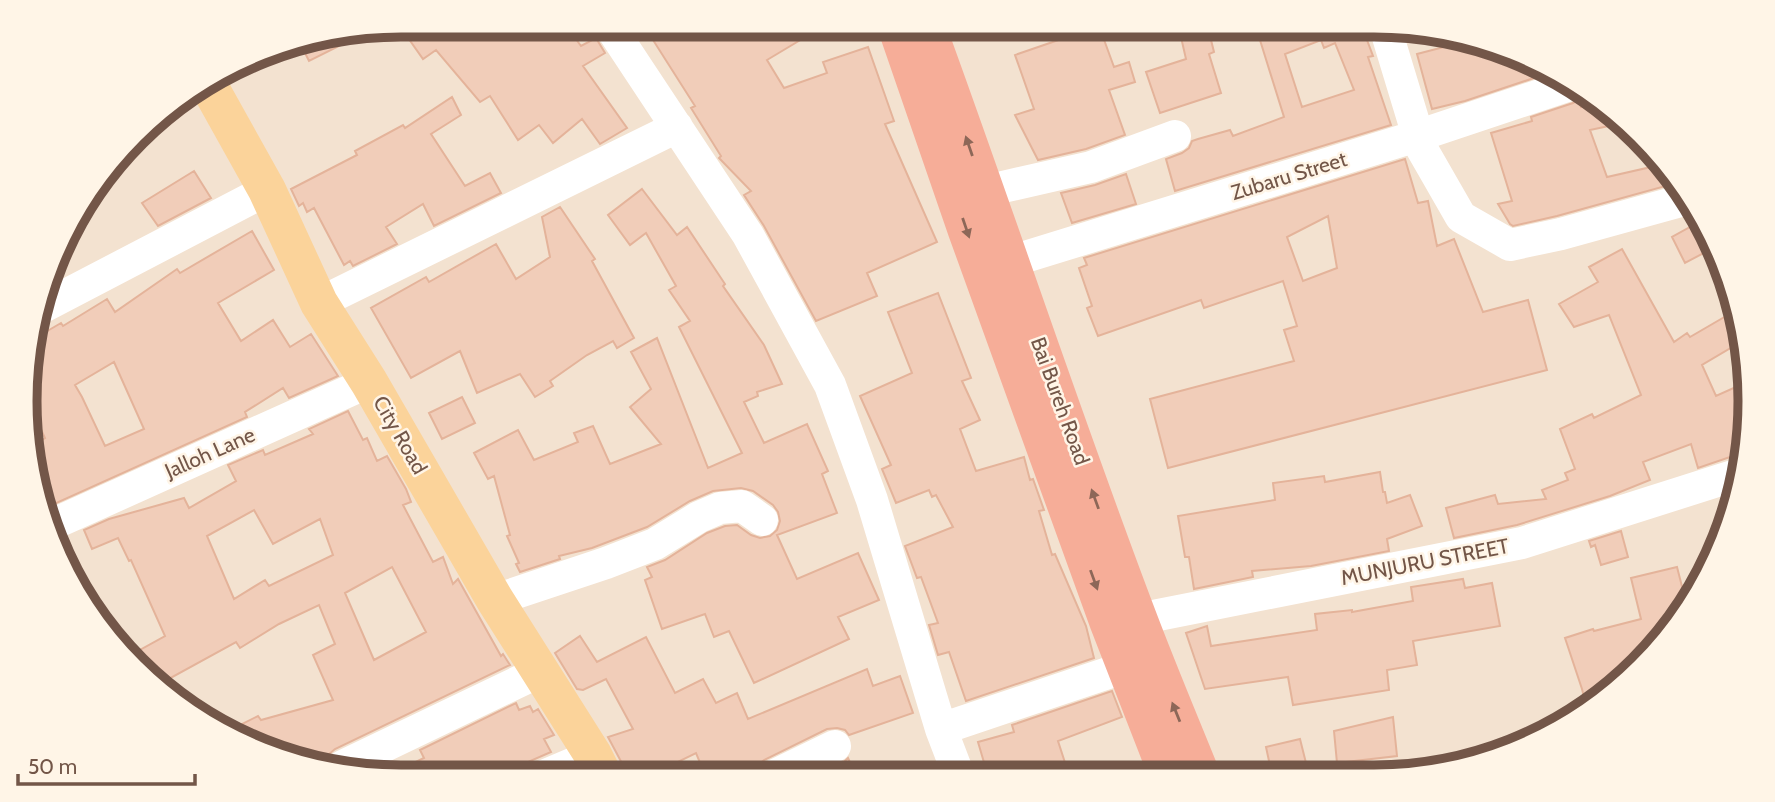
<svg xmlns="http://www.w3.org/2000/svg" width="1775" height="802" font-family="Cabin,sans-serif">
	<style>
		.residential { fill: #f3e2d0 }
		.building { fill: #f1cdb9; stroke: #e4b39a; stroke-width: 2; fill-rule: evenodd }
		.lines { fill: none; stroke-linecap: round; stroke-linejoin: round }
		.minor { stroke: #fff; stroke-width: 32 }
		.major { stroke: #fbd39a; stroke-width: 38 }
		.highway { stroke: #f6ad98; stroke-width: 38 }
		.oneway { fill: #8d6758 }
		.labels { text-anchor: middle; stroke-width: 5; stroke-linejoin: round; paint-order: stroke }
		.street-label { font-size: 21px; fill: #735648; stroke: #fff5e7 }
		.rim { fill: none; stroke: #735648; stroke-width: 9 }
	</style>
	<rect width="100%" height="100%" fill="#fcf1e1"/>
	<path class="residential" d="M401,25H1374L1518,53L1640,134L1722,257L1750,401L1722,545L1673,630L1604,699L1518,749L1424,774L401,777L257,749L152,684L75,589L32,474V328L75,213L153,118L280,45Z"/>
	<path class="building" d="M565,24L581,46L596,38L605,53L583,66L627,128L600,144L582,119L553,143L539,125L518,140L490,96L480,102L436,50L423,59L399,25Z
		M647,24H827L767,60L784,88L827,73L823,62L868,47L894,121L885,124L937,242L867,273L877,296L816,321L764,226L744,195L751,191L719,158L721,156L691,108L695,106L653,40L657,38Z
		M1178,24H1207L1214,52L1209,54L1221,93L1160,113L1146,72L1186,59Z
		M1255,24H1367V31L1364,32L1373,56L1368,57L1391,125L1175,191L1166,159L1182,153L1189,148L1192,141L1198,139L1230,130L1233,136L1284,117ZM1321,40L1324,48L1335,43L1354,90L1302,107L1285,54Z
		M1099,26L1114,67L1129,62L1135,82L1109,90L1125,135L1086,149L1038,160L1015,115L1034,109L1015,55Z
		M358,32L359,36L309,61L299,41Z
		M1463,42L1518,53L1538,67L1540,76L1465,101L1432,109L1417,54Z
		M452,97L461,115L431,134L465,186L490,173L501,193L434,226L423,204L386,227L397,244L353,266L350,261L344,265L314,208L307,212L303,203L299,206L291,189L357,155L355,151L403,125L405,128Z
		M1578,100L1581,107L1595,104L1623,123L1590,130L1607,177L1660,165L1673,184L1557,216L1513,226L1510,224L1498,204L1512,201L1491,133L1532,121L1531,117L1573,103Z
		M1405,159L1418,203L1428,201L1437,246L1454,239L1483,312L1528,300L1547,370L1168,468L1150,399L1294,361L1284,330L1297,326L1283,281L1204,308L1201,300L1098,336L1087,308L1092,306L1079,268L1087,265L1084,258ZM1328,216L1337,268L1303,281L1287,237Z
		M194,171L211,198L158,226L142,203Z
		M1126,174L1136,204L1072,223L1061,193L1095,185Z
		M642,189L677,235L687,227L725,284L723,286L764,345L782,384L757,392L758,396L744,402L764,443L807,424L828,471L822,474L837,513L777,535L797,579L858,553L879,600L838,617L849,639L754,683L729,631L714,637L705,614L662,629L645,580L652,577L647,567L665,560L707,533L725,526L737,525L751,535L760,538L770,536L777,530L780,521L778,512L773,505L753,491L741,488L713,491L690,501L647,527L592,548L559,556L560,559L520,572L516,564L519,563L507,536L510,535L494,476L488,479L474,453L518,430L534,460L578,442L574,433L593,426L610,464L661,444L630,407L651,389L631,352L657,338L708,468L742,453L679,327L690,321L669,290L676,286L646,233L630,245L608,215Z
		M560,207L595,259L592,261L634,338L617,348L613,341L587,355L550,381L553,386L535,397L520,374L477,393L460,351L411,378L371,308L426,277L429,282L496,244L516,279L550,257L542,217Z
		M1699,222L1715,247L1685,263L1672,237Z
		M252,231L274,270L218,303L241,341L273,320L290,347L311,334L338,376L289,398L283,388L245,412L247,417L52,505L32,461V446L45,438L32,410V340L61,323L63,326L107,299L115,312L177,269L180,273ZM114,362L144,429L105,446L82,397L75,385Z
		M1622,249L1674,342L1687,333L1690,337L1733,312L1739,343L1702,365L1716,396L1747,382L1750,404L1736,410L1744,435L1739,457H1730L1698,468L1691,444L1643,462L1650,480L1610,496L1517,525L1454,538L1446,508L1495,495L1498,504L1546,499L1542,490L1568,480L1565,473L1575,469L1560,429L1592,414L1594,418L1641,395L1609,315L1574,327L1559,304L1598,282L1589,267Z
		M938,293L971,378L962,381L980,420L960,429L976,471L1024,457L1030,480L1033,479L1044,510L1039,511L1052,555L1055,554L1086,626L1094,658L966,701L949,652L938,655L929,625L938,623L921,577L917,578L905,546L953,527L936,495L932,497L929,490L896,503L882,469L891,465L860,396L912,373L888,312Z
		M462,397L475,423L442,439L429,413Z
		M348,411L363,440L367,438L377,461L387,456L406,489L411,502L403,505L433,562L443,557L453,584L458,579L501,656L503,654L510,665L335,749L328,755L316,761L257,749L228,731L258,716L261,720L333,700L313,655L335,644L319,605L279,624L240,648L236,642L156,686L129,656L165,636L131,560L129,561L118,538L92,549L84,530L109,519L184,498L189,508L236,481L228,465L263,450L265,455L313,434L309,429ZM254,510L273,544L320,519L333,555L269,586L265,580L234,599L207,536ZM392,567L426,632L374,660L345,593Z
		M1380,472L1383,492H1385L1387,503L1410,495L1422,526L1387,539L1389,551L1311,566L1252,571L1253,577L1194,589L1189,557H1185L1178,516L1275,500L1273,483L1324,476L1325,482Z
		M1621,531L1628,557L1601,565L1595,545L1591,547L1589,541Z
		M1677,567L1687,606L1673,630L1604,699L1587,709L1582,689L1565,638L1593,629L1594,631L1641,619L1631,578Z
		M1463,579L1465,588L1492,583L1500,626L1413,641L1417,665L1387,670L1389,690L1293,705L1288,677L1205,689L1186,633L1207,626L1211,646L1317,630L1315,614L1352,610V612L1413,601L1411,587Z
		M580,636L597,662L646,637L675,693L703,679L716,703L737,693L748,719L867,669L873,686L900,676L913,713L849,735L845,730L837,728L827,729L764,760L757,766L755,776L706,777L696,753L647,777H626L624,767L608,737L633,729L606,679L583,690L577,689L555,653Z
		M1112,691L1122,717L1058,741L1069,775L988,776L978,742L1014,732L1012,725Z
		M516,703L519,710L530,706L533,712L538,709L554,735L544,739L551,752L505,772L507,777H401L388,775L424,758L420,750Z
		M1393,717L1397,756L1337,763L1334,731Z
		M1300,739L1309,775H1272L1266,747Z
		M848,758L856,776H815L843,763Z"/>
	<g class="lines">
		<path class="minor" d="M609,25L748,235L830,385L872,500L941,729L959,776
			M1385,27L1422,149L1461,217L1510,245L1561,234L1684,200
			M985,191L1091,167L1175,136
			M1009,262L1417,136L1567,86
			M319,303L677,127
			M39,309L267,190
			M51,525L369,382
			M495,600L606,563L655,544L699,517L720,508L742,506L762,520
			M1116,621L1138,619L1522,543L1736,475
			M941,729L1126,667
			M343,766L541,671
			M773,776L835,746
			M541,777L593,755"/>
		<path class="major" d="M209,86L267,190L319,303L369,382L495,600L593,755L604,777"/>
		<path class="highway" d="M896,25L967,231L1108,621L1168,775
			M926,25C998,222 1063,421 1138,618C1158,671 1180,723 1201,775"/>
	</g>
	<defs><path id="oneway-solid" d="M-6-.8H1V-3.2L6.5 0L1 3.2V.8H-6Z" transform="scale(1.75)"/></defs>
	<g class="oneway">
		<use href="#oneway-solid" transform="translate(969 146) rotate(-109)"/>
		<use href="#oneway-solid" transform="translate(966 228) rotate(71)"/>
		<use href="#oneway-solid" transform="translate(1095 499) rotate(-110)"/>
		<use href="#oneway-solid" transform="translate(1094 580) rotate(70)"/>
		<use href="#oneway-solid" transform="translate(1176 712) rotate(-112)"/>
	</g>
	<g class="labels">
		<g class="street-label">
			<text transform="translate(1289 176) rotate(-17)" y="7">Zubaru Street</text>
			<text transform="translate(1060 401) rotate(70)" y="7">Bai Bureh Road</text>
			<text transform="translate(400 435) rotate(60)" y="7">City Road</text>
			<text transform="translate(210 453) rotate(-24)" y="7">Jalloh Lane</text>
			<text transform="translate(1425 562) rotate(-11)" y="7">MUNJURU STREET</text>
		</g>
	</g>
	<path d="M0 0H1775V802H0ZM401 37H1374A364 364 0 0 1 1738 401V401A364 364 0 0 1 1374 765H401A364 364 0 0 1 37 401V401A364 364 0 0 1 401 37Z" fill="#fff5e7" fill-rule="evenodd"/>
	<path class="rim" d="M401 37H1374A364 364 0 0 1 1738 401V401A364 364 0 0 1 1374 765H401A364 364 0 0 1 37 401V401A364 364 0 0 1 401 37Z"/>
	<path d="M18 774v10h177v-10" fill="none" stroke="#735648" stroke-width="3.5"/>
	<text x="28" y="774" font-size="21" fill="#735648" stroke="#fff5e7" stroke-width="5" paint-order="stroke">50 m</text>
</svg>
